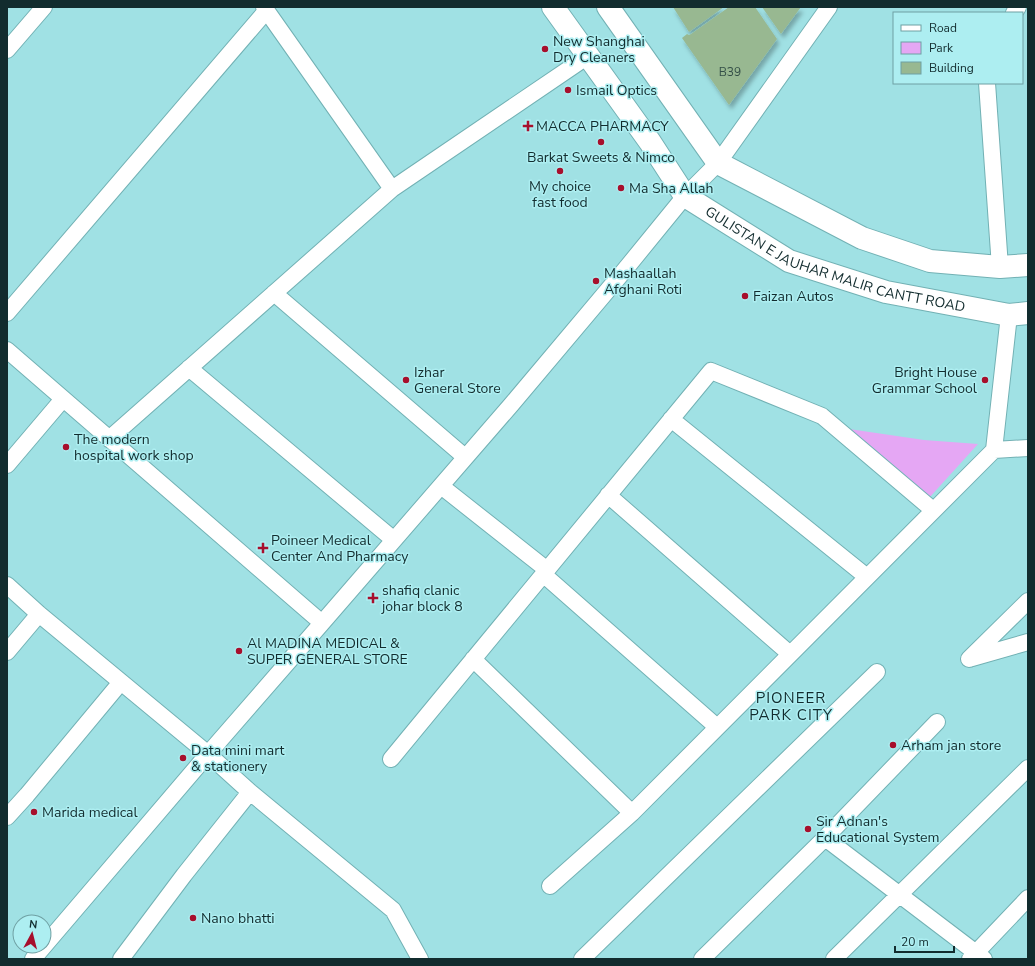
<svg xmlns="http://www.w3.org/2000/svg" width="1035" height="966" font-family="'Nunito Sans',sans-serif">
	<style>
		.green { fill: #e5a7f4 }
		.building { fill: #98b891; filter: url(#shadow) }
		.lines { fill: none; stroke-linecap: round; stroke-linejoin: round }
		.minor-casing { stroke: #72b1b4; stroke-width: 18 }
		.secondary-casing { stroke: #72b1b4; stroke-width: 24 }
		.minor { stroke: #fff; stroke-width: 16 }
		.secondary { stroke: #fff; stroke-width: 22 }
		.poi-dot { fill: #a70f2c; stroke: #adeef1; stroke-width: 1.5 }
		.labels { text-anchor: middle; stroke-width: 3; stroke-linejoin: round; paint-order: stroke }
		.number-label { font-size: 12px; fill: #344f47 }
		.poi-label { font-size: 14px; fill: #122c2e; stroke: #adeef1; text-anchor: start }
		.street-label { font-size: 14px; fill: #122c2e; stroke: #adeef1 }
		.neighbourhood-label { font-size: 15px; letter-spacing: 1px; fill: #122c2e; stroke: #adeef1 }
	</style>
	<defs>
		<filter id="shadow"><feDropShadow dx="2.5" dy="4.5" stdDeviation="2" flood-color="#0004"/></filter>
	</defs>
	<rect width="100%" height="100%" fill="#a0e1e4"/>
	<path class="green" d="M849,429L924,440L978,444L929,498Z"/>
	<path class="building" d="M673,7H724L689,32Z
		M729,7H755L777,39L729,105L682,38L687,34L689,35L691,34Z
		M762,7H801L781,34Z"/>
	<g class="lines">
		<g class="minor-casing">
			<path id="minor" d="M264,7L392,189
				M1014,13L1018,7
				M7,50L44,7
				M987,83L1000,267
				M274,293L465,457
				M7,313L267,10
				M7,350L322,623
				M189,368L394,540
				M671,419L867,577
				M109,439L392,189L588,56
				M994,450L1028,448
				M7,465L63,399
				M441,486L546,569
				M608,495L790,654
				M543,574L717,727
				M7,585L39,614L208,754L250,792L393,910L420,959
				M7,652L39,614
				M972,658L1028,642
				M473,659L632,813
				M969,659L1028,601
				M391,759L711,371L822,416L933,510
				M7,817L27,795L121,682
				M825,838L984,959
				M550,886L632,813L994,450L1009,315
				M33,959L208,754L322,623L511,405L623,272L685,196L718,163L829,7
				M121,959L184,875L250,792
				M582,959L877,672
				M702,959L825,838L937,722
				M834,959L1028,768
				M970,959L1028,898"/>
		</g>
		<g class="secondary-casing">
			<g id="secondary">
				<path id="s1" d="M553,7L650,142L685,196L789,261L886,292L1009,315L1028,313"/>
				<path d="M608,7L718,163L862,238L930,261L1000,267L1028,265"/>
			</g>
		</g>
		<use href="#minor" class="minor"/>
		<use href="#secondary" class="secondary"/>
	</g>
	<g class="poi-dot">
		<circle cx="545" cy="49" r="4"/>
		<circle cx="568" cy="90" r="4"/>
		<path d="M526 120h4v4h4v4h-4v4h-4v-4h-4v-4h4z"/>
		<circle cx="601" cy="142" r="4"/>
		<circle cx="560" cy="171" r="4"/>
		<circle cx="621" cy="188" r="4"/>
		<circle cx="596" cy="281" r="4"/>
		<circle cx="745" cy="296" r="4"/>
		<circle cx="406" cy="380" r="4"/>
		<circle cx="985" cy="380" r="4"/>
		<circle cx="66" cy="447" r="4"/>
		<path d="M261 542h4v4h4v4h-4v4h-4v-4h-4v-4h4z"/>
		<path d="M371 592h4v4h4v4h-4v4h-4v-4h-4v-4h4z"/>
		<circle cx="239" cy="651" r="4"/>
		<circle cx="893" cy="745" r="4"/>
		<circle cx="183" cy="758" r="4"/>
		<circle cx="34" cy="812" r="4"/>
		<circle cx="808" cy="829" r="4"/>
		<circle cx="193" cy="918" r="4"/>
	</g>
	<g class="labels">
		<g class="number-label">
			<text x="730" y="76">B39</text>
		</g>
		<g class="poi-label">
			<text x="553" y="46">New Shanghai<tspan x="553" dy="16">Dry Cleaners</tspan></text>
			<text x="576" y="95">Ismail Optics</text>
			<text x="536" y="131">MACCA PHARMACY</text>
			<text x="601" y="162" text-anchor="middle">Barkat Sweets &amp; Nimco</text>
			<text x="560" y="191" text-anchor="middle">My choice<tspan x="560" dy="16">fast food</tspan></text>
			<text x="629" y="193">Ma Sha Allah</text>
			<text x="604" y="278">Mashaallah<tspan x="604" dy="16">Afghani Roti</tspan></text>
			<text x="753" y="301">Faizan Autos</text>
			<text x="414" y="377">Izhar<tspan x="414" dy="16">General Store</tspan></text>
			<text x="977" y="377" text-anchor="end">Bright House<tspan x="977" dy="16">Grammar School</tspan></text>
			<text x="74" y="444">The modern<tspan x="74" dy="16">hospital work shop</tspan></text>
			<text x="271" y="545">Poineer Medical<tspan x="271" dy="16">Center And Pharmacy</tspan></text>
			<text x="382" y="595">shafiq clanic<tspan x="382" dy="16">johar block 8</tspan></text>
			<text x="247" y="648">Al MADINA MEDICAL &amp;<tspan x="247" dy="16">SUPER GENERAL STORE</tspan></text>
			<text x="901" y="750">Arham jan store</text>
			<text x="191" y="755">Data mini mart<tspan x="191" dy="16">&amp; stationery</tspan></text>
			<text x="42" y="817">Marida medical</text>
			<text x="816" y="826">Sir Adnan's<tspan x="816" dy="16">Educational System</tspan></text>
			<text x="201" y="923">Nano bhatti</text>
		</g>
		<g class="street-label">
			<text dy="5" stroke="none"><textPath href="#s1" startOffset="396">GULISTAN E JAUHAR MALIR CANTT ROAD</textPath></text>
		</g>
		<g class="neighbourhood-label">
			<text x="791" y="703">PIONEER<tspan x="791" dy="17">PARK CITY</tspan></text>
		</g>
	</g>
	<rect width="1035" height="966" fill="none" stroke="#122c2e" stroke-width="16"/>
	<rect x="893" y="12" width="130" height="72" fill="#adeef1" stroke="#6fa0a3"/>
	<rect x="901" y="25" width="20" height="6" fill="#ffffff" stroke="#6fa0a3"/>
	<text x="929" y="32" font-size="12" fill="#122c2e">Road</text>
	<rect x="901" y="42" width="20" height="12" fill="#e5a7f4" stroke="#6fa0a3"/>
	<text x="929" y="52" font-size="12" fill="#122c2e">Park</text>
	<rect x="901" y="62" width="20" height="12" fill="#98b891" stroke="#6fa0a3"/>
	<text x="929" y="72" font-size="12" fill="#122c2e">Building</text>
	<g transform="translate(32 934) rotate(7)"><circle r="19" fill="#adeef1" stroke="#6fa0a3"/>
	<path d="M0-3L7 15L0 10L-7 15Z" fill="#a70f2c"/>
	<text y="-6" font-size="11" font-weight="bold" text-anchor="middle" fill="#122c2e">N</text>
	</g>
	<path d="M895 946v6h59v-6" fill="none" stroke="#122c2e" stroke-width="2"/>
	<text x="901" y="946" font-size="12" fill="#122c2e" stroke="#adeef1" stroke-width="3" paint-order="stroke">20 m</text>
</svg>
